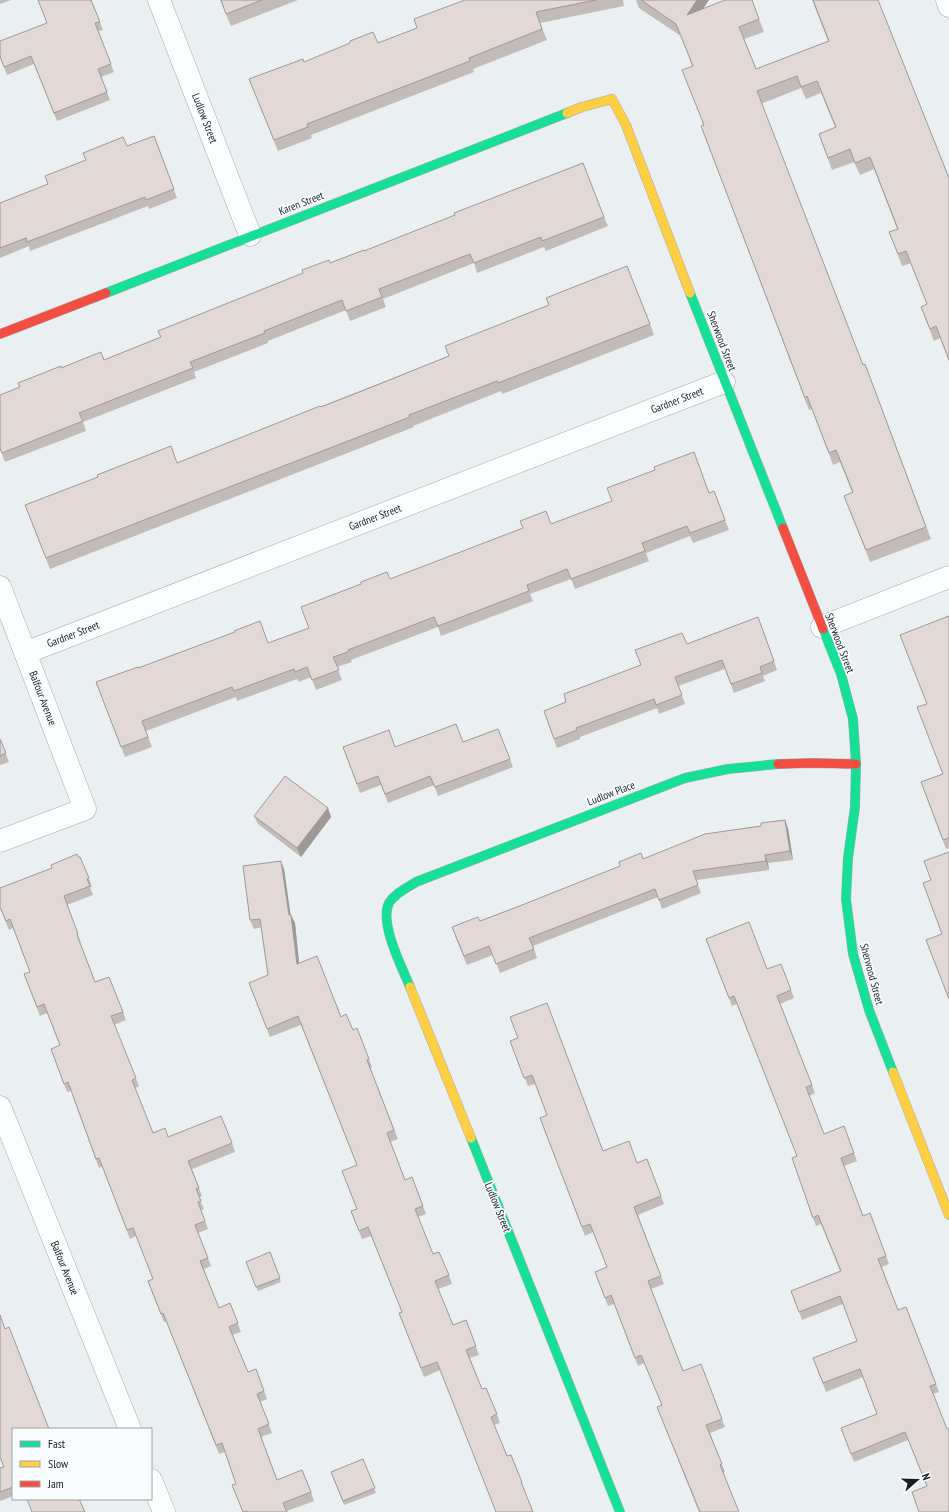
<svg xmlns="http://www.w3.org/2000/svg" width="949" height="1512" font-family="'PT Sans Narrow',sans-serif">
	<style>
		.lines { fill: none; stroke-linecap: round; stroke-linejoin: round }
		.street-casing { stroke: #a6aaac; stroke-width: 23 }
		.fast-casing { stroke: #a6aaac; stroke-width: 10 }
		.slow-casing { stroke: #a6aaac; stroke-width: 10 }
		.jam-casing { stroke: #a6aaac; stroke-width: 10 }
		.street { stroke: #fcfdfd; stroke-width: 22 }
		.fast { stroke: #16e098; stroke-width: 9 }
		.slow { stroke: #ffcf43; stroke-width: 9 }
		.jam { stroke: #f24e42; stroke-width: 9 }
		.wall { fill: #c2bbb8 }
		.shaded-wall { fill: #9e9896 }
		.building { fill: #e2d9d6; stroke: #9e9896 }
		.labels { text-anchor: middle; stroke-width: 3.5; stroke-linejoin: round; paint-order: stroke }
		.street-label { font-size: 11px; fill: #1b1e20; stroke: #f9fcff }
	</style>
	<rect width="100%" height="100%" fill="#eaeff2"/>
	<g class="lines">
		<g class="street-casing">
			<path id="street" d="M159,0L250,235
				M947,0L949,6
				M0,587L85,809L0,841
				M822,627L949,577
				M25,653L724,382
				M0,1107L130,1429
				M151,1480L164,1512"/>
		</g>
		<g class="fast-casing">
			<path id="fast" d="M106,293L567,113
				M690,293L783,528
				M823,629L841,674L853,719L856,764L855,807L848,858L846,899L853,954L869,1010L893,1072
				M410,987C402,967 379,923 389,903C395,893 407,888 416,882L685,778L728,769L778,764
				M471,1138L620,1512"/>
		</g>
		<g class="slow-casing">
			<path id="slow" d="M567,113L582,107L612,99L626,125L690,293
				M410,987L471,1138
				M893,1072L949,1215"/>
		</g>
		<g class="jam-casing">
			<path id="jam" d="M0,334L106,293
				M783,528L823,629
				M778,764L812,763L856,764"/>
		</g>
		<use href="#street" class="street"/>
		<use href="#fast" class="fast"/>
		<use href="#slow" class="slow"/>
		<use href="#jam" class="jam"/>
	</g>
	<path class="wall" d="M0,0H11L0,4Z
		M91,0L103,30L98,31L114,72L101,77L110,100L57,121L34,64L7,75L0,57L47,23Z
		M220,0H298L231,26Z
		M465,0H623L624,6L540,23L547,40L473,69L474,72L311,135L312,138L278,151L249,79L304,62L378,43L417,28Z
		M636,0H709L703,8L759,19L764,32L744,39L756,69L828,41L812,0H878L949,178V361L940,338L934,341L921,307L927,304L911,263L902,266L889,232L897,229L874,169L860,175L854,162L832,170L819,134L835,127L821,93L806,99L801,88L761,104L863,365L865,364L931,539L870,562L844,496L852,492L840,462L833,465L812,409L809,410L701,126L703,125L692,66L681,36L639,8Z
		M154,136L177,198L149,209L148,206L30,251L29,246L0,258V203L48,184L127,146Z
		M604,217L608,226L546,251L544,247L477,273L474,263L383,299L386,307L350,321L346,310L268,341V343L194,372L196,378L83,422L86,431L5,462L0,449L19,387L18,383L61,368L104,360L161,337L330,263L364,251Z
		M650,324L654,335L502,394L501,391L413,426L414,427L50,569L29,516L177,463L449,356L445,346Z
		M714,491L729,530L693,543L690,536L646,553L649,561L575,589L571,579L530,594L533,601L441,636L438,627L351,660L352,662L337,667L342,680L316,690L311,677L299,682L297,679L237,701L236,697L146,731L152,747L125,757L96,682L138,668L268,643L309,628L390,579L551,524L709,493Z
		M949,616V848L946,849L921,782L942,774Z
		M758,617L777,670L763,676L765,681L734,693L725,669L678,686L685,704L659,714L657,708L580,737V739L557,748L544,711L566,702L641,665L687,644Z
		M498,729L513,767L438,796L434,785L388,803L381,785L360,793L343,747H395L463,742Z
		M0,739L9,762L0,765Z
		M328,808L331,817L301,857L258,824L254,816Z
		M788,828L793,860L768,863L769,870L696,880L701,893L662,909L658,897L533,946L537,958L500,973L493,955L467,965L455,936L480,921L643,859Z
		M284,869L290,915L295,923L299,963L341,1017L353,1030L369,1059L372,1067L370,1068L398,1139L390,1142L405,1180L412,1177L426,1214L418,1217L433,1254L449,1275L452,1284L438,1289L453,1325L466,1320L479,1355L470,1358L482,1389L497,1414L500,1423L494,1425L507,1456L511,1455L525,1491H524L440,1370L424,1377L399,1313L402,1312L371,1236L362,1239L351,1211L357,1209V1165L301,1025L270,1037L252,991L268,975L262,927L254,929L250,920Z
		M89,878L92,887H90L93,895L67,905L81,943H80L95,982L123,1012L126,1020L114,1025L139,1086L135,1088L153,1133L168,1137L232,1143L235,1152L192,1169L202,1196L199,1198L204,1209L201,1210L208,1229L198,1233L211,1266L204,1269L219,1308L230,1303L241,1332L232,1335L248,1372L256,1369L267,1399L260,1402L272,1433L261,1437L277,1480L311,1492L314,1501L287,1511V1512H242L236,1484L225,1452L219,1454L166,1321L164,1322L151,1290L153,1279L136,1236L130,1239L102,1166L99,1168L71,1091L67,1092L51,1049L60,1046L47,1013L40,1016L24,974L30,972L13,928L9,930L0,908Z
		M706,939L767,969L791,990L794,998L780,1004L815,1093L809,1096L824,1134L844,1126L857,1161L844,1166L863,1216L886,1256L889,1264L882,1267L898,1310L906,1307L939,1392L933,1394L927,1486L908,1440L854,1462L841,1428L877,1414L863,1377L826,1392L816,1366L857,1341L843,1304L802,1320L791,1291L840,1271L821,1224L816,1226L792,1158L797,1156L737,1004L732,1006Z
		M510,1041L603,1151L637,1163L647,1159L664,1204L638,1215L664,1284L651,1289L683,1371L722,1419L725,1427L710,1433L725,1472L723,1473L739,1512H699L660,1415L657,1407L662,1405L644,1363L638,1366L614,1304L608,1306L595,1272L607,1267L593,1232L585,1236L540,1118L547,1115L535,1084L528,1086Z
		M270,1252L281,1282L258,1291L246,1262Z
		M0,1315L13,1429V1496L0,1501V1468L4,1467L0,1458Z
		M363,1459L376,1493L344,1505L331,1472Z"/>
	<path class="shaded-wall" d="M697,0H709L691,27L687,15Z
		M328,808L331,817L301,857L297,848Z
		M785,820L788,828L793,860L790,851Z
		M765,855L768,863L769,870L766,861Z
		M281,861L284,869L292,924L289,915Z
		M291,915L295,923L300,972L297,964Z"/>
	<path class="building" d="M38,0H91L100,22L95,23L111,64L98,69L107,92L54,113L31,56L4,67L0,56V41L47,23Z
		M221,0H262L226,14Z
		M465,0H596L536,12L542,29L469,58L470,61L307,124L308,127L274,140L249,79L303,59L304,62L350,43V41L373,32L378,43L417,28L414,19Z
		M641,0H697L687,15L725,0H752L759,19L739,27L756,69L829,41L813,0H878L949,178V360L936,326L930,329L921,307L927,304L906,251L898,254L889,232L898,229L870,157L855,163L850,149L828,158L819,134L836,127L817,81L801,87L797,76L757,91L863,365L865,364L926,527L866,550L844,496L853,492L836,450L829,453L807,396L805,398L701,126L704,125L682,70L693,66L676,24Z
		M154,136L174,189L146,200L145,197L27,242L26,238L0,248V203L48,184L45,176L86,160L83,153L123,137L127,146Z
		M583,163L604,217L542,241L541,237L474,263L470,254L379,289L382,297L346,311L342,300L264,331L265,333L190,362L193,368L79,413L83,421L2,453L0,448V395L20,387L18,383L61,366V368L101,352L104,360L161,337L158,331L303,273L302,270L329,260L330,263L364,250V251L455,215L454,213Z
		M627,266L650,324L498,383L497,381L409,415L410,417L46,558L25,505L98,477L97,475L171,446L177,463L320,406L321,407L377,385L449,356L445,346L549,305L546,298Z
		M694,452L709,493L714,491L725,520L690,533L687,526L642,543L645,551L571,579L567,569L527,585L529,591L438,626L434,617L348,650V652L333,657L339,670L312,680L307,667L295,672L294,669L234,691L232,687L142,721L148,737L121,747L96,682L138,667V668L235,632L234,631L260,621L268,643L309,628L301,607L361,584V582L387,572L390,579L523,528L520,521L546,511L551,524L612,501L607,488L655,470L654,467Z
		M949,616V838L943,840L921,782L943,774L917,707L927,704L900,635Z
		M758,617L774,661L760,667L762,673L731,684L722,660L675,677L682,695L656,705L654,699L576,728L577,730L554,739L544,711L566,702L564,694L641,665L635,650L682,633L687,644Z
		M456,724L463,742L498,729L510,759L435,787L430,776L385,794L378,776L357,784L343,747L389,730L395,747Z
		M0,739L6,753L0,756Z
		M285,776L328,808L297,848L254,816Z
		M785,820L790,851L765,855L766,861L693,871L698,885L659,900L655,889L529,938L534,949L496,964L489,946L464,956L452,927L478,917L480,921L517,907L620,866L619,862L641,853L643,859L705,834L761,826V823Z
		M949,852V999L926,940L942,934L923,883L931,880L924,861Z
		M77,854L78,857H80L89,878L87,879L90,886L64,896L78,934L77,935L95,982L109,977L123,1012L111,1016L136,1078L132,1080L153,1133L165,1128L168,1137L221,1116L232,1143L188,1161L199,1188L196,1189L201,1201L198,1202L205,1221L195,1225L208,1258L200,1261L219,1308L230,1303L238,1323L229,1327L248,1372L256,1369L264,1391L257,1394L269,1424L258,1429L277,1480L302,1470L311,1492L283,1503L287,1512H247V1511L243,1512L232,1485L236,1484L222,1443L216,1445L163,1313L161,1314L148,1281L153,1279L133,1228L127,1230L99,1158L96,1159L68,1082L64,1084L51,1049L60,1045L44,1004L37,1007L24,974L30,972L10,919L6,921L0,907V888L52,868L51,865Z
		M281,861L289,915H291L297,964L317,956L341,1017L346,1014L353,1030L357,1028L369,1059L367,1060L394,1130L387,1133L405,1180L412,1177L423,1206L415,1209L433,1254L439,1252L449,1275L435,1281L453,1325L466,1320L476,1346L466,1350L482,1389L486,1388L497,1414L491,1417L507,1456L511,1455L522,1482H521L533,1512H496L437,1362L421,1368L399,1313L402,1312L368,1227L359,1231L351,1211L357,1209L342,1171L357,1165L298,1016L267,1029L249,983L268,975L260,919L250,920L243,866Z
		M749,922L767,969L781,964L791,990L777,996L812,1085L806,1087L824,1134L844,1126L854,1153L841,1158L863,1216L870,1213L886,1256L878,1259L898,1310L906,1307L936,1384L930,1386L947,1429L949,1428V1512H919L912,1492L927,1486L905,1432L851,1454L841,1428L877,1414L860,1369L823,1383L813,1358L857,1341L840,1296L799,1312L791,1291L841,1271L818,1215L813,1218L792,1158L797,1156L734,996L729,998L706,939Z
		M547,1003L603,1151L629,1141L637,1163L647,1159L661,1196L634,1207L661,1276L648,1281L683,1371L701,1364L722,1419L706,1425L722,1464L720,1465L739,1512H700L657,1407L662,1405L641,1355L635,1358L611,1295L605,1298L595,1272L607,1267L590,1224L582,1227L540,1118L547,1115L532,1075L524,1078L510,1041L518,1038L510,1017Z
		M270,1252L280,1278L256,1287L246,1262Z
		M0,1315L5,1329L9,1327L49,1429H13V1487L0,1492V1468L4,1467L0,1457Z
		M363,1459L375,1488L343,1501L331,1472Z
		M27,1499H79L85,1512H32Z"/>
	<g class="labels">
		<g class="street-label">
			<text transform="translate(205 118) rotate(69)" y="4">Ludlow Street</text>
			<text transform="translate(301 203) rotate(-21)" y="4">Karen Street</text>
			<text transform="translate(722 341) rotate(69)" y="4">Sherwood Street</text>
			<text transform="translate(677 400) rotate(-21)" y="4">Gardner Street</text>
			<text transform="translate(375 517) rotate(-21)" y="4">Gardner Street</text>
			<text transform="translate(73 634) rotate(-21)" y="4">Gardner Street</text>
			<text transform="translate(840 643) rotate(69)" y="4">Sherwood Street</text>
			<text transform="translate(43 698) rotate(69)" y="4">Balfour Avenue</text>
			<text transform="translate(611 793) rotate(-21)" y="4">Ludlow Place</text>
			<text transform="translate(872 974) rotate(75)" y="4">Sherwood Street</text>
			<text transform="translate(498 1207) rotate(68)" y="4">Ludlow Street</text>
			<text transform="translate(65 1268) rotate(68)" y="4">Balfour Avenue</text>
		</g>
	</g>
	<rect x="12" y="1428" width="140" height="72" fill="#f9fcff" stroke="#a0a3a6"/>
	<rect x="20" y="1441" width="20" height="6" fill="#16e098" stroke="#a0a3a6"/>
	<text x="48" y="1448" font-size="12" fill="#1b1e20">Fast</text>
	<rect x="20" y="1461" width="20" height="6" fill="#ffcf43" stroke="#a0a3a6"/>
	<text x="48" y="1468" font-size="12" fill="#1b1e20">Slow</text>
	<rect x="20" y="1481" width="20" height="6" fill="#f24e42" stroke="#a0a3a6"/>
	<text x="48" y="1488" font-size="12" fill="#1b1e20">Jam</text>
	<g transform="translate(917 1480) rotate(70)" stroke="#f9fcff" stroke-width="3" paint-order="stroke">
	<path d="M0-3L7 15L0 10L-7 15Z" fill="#1b1e20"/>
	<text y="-6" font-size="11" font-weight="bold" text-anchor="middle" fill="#1b1e20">N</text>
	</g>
</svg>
